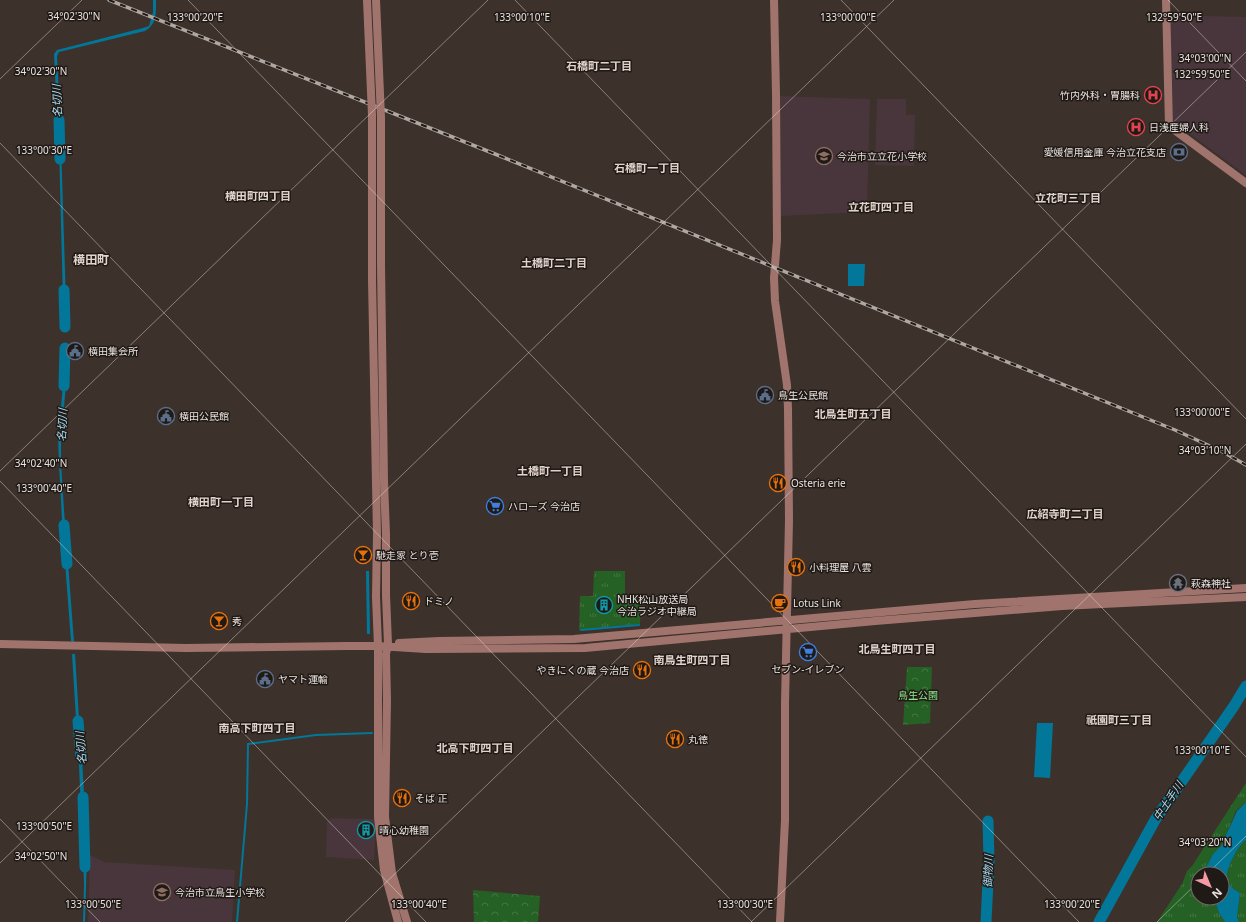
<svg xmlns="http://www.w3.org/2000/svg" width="1246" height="922" font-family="'Noto Sans','Noto Sans JP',sans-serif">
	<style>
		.education { fill: #49353c }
		.grass { fill: url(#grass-tufts) }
		.park { fill: url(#park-crowns) }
		.water { fill: #027799 }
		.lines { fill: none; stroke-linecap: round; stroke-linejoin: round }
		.stream { stroke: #027799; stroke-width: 2 }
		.river { stroke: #027799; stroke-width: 11 }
		.tertiary { stroke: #a0746d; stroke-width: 8 }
		.rail-casing { stroke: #b0a7a2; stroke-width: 3.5 }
		.rail { stroke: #201a17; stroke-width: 2; stroke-dasharray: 6; stroke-linecap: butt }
		.tertiary-bridge { stroke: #a0746d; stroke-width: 8 }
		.ticks { fill: none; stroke: #eae2de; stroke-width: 1; stroke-opacity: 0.45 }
		.labels { text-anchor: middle; stroke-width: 3; stroke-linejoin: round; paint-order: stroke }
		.poi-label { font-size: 10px; fill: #eae2de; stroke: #201a17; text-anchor: start }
		.park-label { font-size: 10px; fill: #8eea8a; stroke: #201a17 }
		.neighbourhood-label { font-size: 11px; font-weight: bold; fill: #e2d3cb; stroke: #201a17 }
		.water-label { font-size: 11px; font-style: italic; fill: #a9def4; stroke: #201a17 }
		.quarter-label { font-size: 12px; font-weight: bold; fill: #e2d3cb; stroke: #201a17 }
		.ticks-label { font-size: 10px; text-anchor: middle; fill: #eae2de; stroke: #201a17; stroke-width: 3; stroke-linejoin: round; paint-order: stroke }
	</style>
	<defs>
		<pattern id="grass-tufts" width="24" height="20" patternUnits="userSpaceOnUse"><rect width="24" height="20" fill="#256024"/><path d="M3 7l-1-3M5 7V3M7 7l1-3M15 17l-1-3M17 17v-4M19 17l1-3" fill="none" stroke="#457643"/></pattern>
		<pattern id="park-crowns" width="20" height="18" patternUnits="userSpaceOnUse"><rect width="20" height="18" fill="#256024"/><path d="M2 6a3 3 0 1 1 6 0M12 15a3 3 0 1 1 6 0" fill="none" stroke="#457643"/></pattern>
	</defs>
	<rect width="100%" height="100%" fill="#3d312b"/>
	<path class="education" d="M1170,15L1246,17V175L1179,126L1173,120Z
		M779,96L870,99L867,212L779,216Z
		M877,99H906V115H915L914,166L875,165Z
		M331,818L376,819L374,860L326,857L327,822Z
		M90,855L104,862L235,870L232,922H88Z"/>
	<path class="grass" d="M594,571H625V597H641L640,624L579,630L580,596H593Z
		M1246,783V802L1236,811L1226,835L1224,843L1213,854L1204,872L1205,874H1198V898H1214L1219,913L1225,922H1157L1182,884L1187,871L1192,866Z
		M1246,840V922H1239L1237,917L1240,893C1235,890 1228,885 1227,879C1225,870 1238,845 1246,840Z"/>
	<path class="park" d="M907,667H932L930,723L903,725Z
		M473,890L540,896L538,922H474Z"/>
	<path class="water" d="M153,0H156C156,13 157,24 145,31L59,52L57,56L61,135H58L54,54L57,50L143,28L149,26L153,12Z
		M61,144L66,303H63L59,145Z
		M848,264H865L864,286H848Z
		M64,372H67L62,431H59Z
		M58,435L61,436V463L66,540H63L59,464Z
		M64,549H67L74,642L71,641Z
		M366,571H369L370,634H367Z
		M72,654H75L80,735H77Z
		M1037,723H1053L1050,778L1034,777Z
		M81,742L85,810H81L78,743Z
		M1246,802V840C1238,845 1225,870 1227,880C1228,885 1235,890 1240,893L1237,917L1239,922H1225L1219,913L1214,898H1222V874H1205L1204,872L1213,854L1224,843L1226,835L1237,811Z
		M83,853H87L85,922H83L84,885Z"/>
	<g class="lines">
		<path class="stream" d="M581,630L639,625
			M237,922L247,804L248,744L316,735L372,733"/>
		<path class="river" d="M59,120L60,159
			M64,290L65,327
			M64,386L65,348
			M64,525L67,564
			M78,721L81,757
			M83,797L85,867
			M986,922L989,861L988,821
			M1099,922L1155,820L1234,706L1246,686"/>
		<path class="tertiary" d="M774,0L776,94L777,240L774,278L775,301L787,385L788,409L789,520L785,703V820L780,922
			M1166,0L1169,126L1246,183
			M381,264L384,481L386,534V595L388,644L386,654L387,700L385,817L392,873L407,922
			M372,280L377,534L376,597L378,646V817L384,870L398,922
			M399,643L439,641L574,639L975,604L1246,588
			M0,644L186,648L346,646H378L426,649L585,648L875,621L1062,606L1246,597"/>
		<g class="rail-casing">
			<path id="rail" d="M109,0L495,154L1175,430L1223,452L1246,465"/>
		</g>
		<use href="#rail" class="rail"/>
		<path class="tertiary-bridge" d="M367,0L372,115V280
			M376,0L381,117V264"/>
	</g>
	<path class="ticks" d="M188,0L1079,922M515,0L1246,757M841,0L1246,419M1168,0L1246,81M0,79L82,0M0,143L752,922M0,471L488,0M0,481L426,922M0,819L100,922M0,863L894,0M1207,874L1246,836M345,922L1246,52M751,922L1246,444M1157,922L1198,882"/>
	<defs>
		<g id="hospital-ring" transform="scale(0.9)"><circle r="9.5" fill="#201a17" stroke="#e0444e" stroke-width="1.5"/><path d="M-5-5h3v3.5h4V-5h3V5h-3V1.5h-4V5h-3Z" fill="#e0444e"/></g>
		<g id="bank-ring" transform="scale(0.9)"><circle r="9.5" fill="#201a17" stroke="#5c6f8a" stroke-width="1.5"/><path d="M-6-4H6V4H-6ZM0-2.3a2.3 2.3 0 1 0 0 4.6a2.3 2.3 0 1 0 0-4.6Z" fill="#5c6f8a"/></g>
		<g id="school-ring" transform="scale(0.9)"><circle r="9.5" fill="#201a17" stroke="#8d6e63" stroke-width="1.5"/><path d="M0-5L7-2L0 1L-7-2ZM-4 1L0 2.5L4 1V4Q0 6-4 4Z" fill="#8d6e63"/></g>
		<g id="civic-ring" transform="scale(0.9)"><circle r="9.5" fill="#201a17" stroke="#5c6f8a" stroke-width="1.5"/><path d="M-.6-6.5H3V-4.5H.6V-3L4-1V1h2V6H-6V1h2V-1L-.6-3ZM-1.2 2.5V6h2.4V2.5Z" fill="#5c6f8a"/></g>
		<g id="restaurant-ring" transform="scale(0.9)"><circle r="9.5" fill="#201a17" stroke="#e8710a" stroke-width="1.5"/><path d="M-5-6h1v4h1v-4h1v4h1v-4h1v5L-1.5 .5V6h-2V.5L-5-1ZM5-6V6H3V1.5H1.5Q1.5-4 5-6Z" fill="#e8710a"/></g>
		<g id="supermarket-ring" transform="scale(0.9)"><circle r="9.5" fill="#201a17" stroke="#3f7fe0" stroke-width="1.5"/><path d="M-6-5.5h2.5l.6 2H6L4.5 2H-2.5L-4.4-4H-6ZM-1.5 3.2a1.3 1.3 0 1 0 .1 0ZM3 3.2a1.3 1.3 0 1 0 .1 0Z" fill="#3f7fe0"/></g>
		<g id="bar-ring" transform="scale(0.9)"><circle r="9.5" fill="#201a17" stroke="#e8710a" stroke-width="1.5"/><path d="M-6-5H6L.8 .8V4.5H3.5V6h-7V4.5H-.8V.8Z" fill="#e8710a"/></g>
		<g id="temple-ring" transform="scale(0.9)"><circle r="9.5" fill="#201a17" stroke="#6b7280" stroke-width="1.5"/><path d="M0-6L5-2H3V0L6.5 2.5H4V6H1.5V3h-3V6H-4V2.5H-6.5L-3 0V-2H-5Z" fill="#6b7280"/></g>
		<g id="cafe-ring" transform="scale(0.9)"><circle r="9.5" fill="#201a17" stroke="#e8710a" stroke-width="1.5"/><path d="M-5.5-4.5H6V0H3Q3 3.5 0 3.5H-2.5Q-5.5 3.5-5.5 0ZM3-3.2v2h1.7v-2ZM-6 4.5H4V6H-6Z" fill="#e8710a"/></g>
		<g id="building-ring" transform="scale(0.9)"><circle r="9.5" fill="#201a17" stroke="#0f9aa8" stroke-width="1.5"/><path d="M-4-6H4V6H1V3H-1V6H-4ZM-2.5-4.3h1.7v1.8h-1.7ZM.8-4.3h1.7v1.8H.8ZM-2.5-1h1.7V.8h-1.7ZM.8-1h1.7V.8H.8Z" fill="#0f9aa8"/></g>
	</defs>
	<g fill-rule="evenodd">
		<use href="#hospital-ring" x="1153" y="95"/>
		<use href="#hospital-ring" x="1136" y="127"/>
		<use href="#bank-ring" x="1179" y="152"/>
		<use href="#school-ring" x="824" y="156"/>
		<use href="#civic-ring" x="75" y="351"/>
		<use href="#civic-ring" x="765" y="395"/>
		<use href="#civic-ring" x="166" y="416"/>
		<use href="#restaurant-ring" x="778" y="483"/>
		<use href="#supermarket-ring" x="495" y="506"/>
		<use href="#bar-ring" x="363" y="555"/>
		<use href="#restaurant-ring" x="796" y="567"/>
		<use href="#temple-ring" x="1178" y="583"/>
		<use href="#restaurant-ring" x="411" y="601"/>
		<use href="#cafe-ring" x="780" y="603"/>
		<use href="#building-ring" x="604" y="605"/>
		<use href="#bar-ring" x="219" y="621"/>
		<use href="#supermarket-ring" x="808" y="652"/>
		<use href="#restaurant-ring" x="642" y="670"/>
		<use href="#civic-ring" x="265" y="679"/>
		<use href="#restaurant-ring" x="675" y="739"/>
		<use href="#restaurant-ring" x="402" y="798"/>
		<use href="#building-ring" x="366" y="830"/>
		<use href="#school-ring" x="162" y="892"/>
	</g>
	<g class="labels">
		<g class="poi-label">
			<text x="1140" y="99" text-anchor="end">竹内外科・胃腸科</text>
			<text x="1149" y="131">日浅産婦人科</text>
			<text x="1166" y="156" text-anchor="end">愛媛信用金庫 今治立花支店</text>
			<text x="837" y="160">今治市立立花小学校</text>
			<text x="88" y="355">横田集会所</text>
			<text x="778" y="399">鳥生公民館</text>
			<text x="179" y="420">横田公民館</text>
			<text x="791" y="487">Osteria erie</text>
			<text x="508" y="510">ハローズ 今治店</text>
			<text x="376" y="559">馳走家 とり壱</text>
			<text x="809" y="571">小料理屋 八雲</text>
			<text x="1191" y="587">萩森神社</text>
			<text x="617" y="603">NHK松山放送局<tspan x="617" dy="12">今治ラジオ中継局</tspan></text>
			<text x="424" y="605">ドミノ</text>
			<text x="793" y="607">Lotus Link</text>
			<text x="232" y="625">秀</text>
			<text x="808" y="673" text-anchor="middle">セブン-イレブン</text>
			<text x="629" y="674" text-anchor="end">やきにくの蔵 今治店</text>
			<text x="278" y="683">ヤマト運輸</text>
			<text x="688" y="743">丸徳</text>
			<text x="415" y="802">そば 正</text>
			<text x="379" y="834">晴心幼稚園</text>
			<text x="175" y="896">今治市立鳥生小学校</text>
		</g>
		<g class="park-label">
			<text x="918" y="699">鳥生公園</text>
		</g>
		<g class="neighbourhood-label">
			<text x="599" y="70">石橋町二丁目</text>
			<text x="647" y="172">石橋町一丁目</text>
			<text x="258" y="200">横田町四丁目</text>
			<text x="1068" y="202">立花町三丁目</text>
			<text x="881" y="211">立花町四丁目</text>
			<text x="554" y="267">土橋町二丁目</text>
			<text x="853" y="418">北鳥生町五丁目</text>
			<text x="550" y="475">土橋町一丁目</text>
			<text x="221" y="506">横田町一丁目</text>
			<text x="1065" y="518">広紹寺町二丁目</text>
			<text x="897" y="653">北鳥生町四丁目</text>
			<text x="692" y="664">南鳥生町四丁目</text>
			<text x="1119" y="724">祇園町三丁目</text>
			<text x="257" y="732">南高下町四丁目</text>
			<text x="475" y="752">北高下町四丁目</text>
		</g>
		<g class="water-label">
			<text transform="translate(57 101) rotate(-92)" y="4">名切川</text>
			<text transform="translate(62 425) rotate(-87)" y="4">名切川</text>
			<text transform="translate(81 748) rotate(-94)" y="4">名切川</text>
			<text transform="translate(1168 801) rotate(-56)" y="4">中土手川</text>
			<text transform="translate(988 871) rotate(-88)" y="4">御物川</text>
		</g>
		<g class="quarter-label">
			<text x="91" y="264">横田町</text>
		</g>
	</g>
	<g class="ticks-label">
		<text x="74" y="20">34°02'30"N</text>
		<text x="1174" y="21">132°59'50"E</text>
		<text x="195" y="21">133°00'20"E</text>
		<text x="522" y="21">133°00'10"E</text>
		<text x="848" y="21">133°00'00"E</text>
		<text x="1205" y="62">34°03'00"N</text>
		<text x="41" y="75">34°02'30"N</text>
		<text x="1202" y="78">132°59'50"E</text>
		<text x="44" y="154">133°00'30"E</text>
		<text x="1202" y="416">133°00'00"E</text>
		<text x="1205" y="454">34°03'10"N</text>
		<text x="41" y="467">34°02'40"N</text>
		<text x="44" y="492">133°00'40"E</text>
		<text x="1202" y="754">133°00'10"E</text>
		<text x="44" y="830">133°00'50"E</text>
		<text x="1205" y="846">34°03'20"N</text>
		<text x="41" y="860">34°02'50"N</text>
		<text x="93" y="908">133°00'50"E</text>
		<text x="419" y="908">133°00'40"E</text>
		<text x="745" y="908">133°00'30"E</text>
		<text x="1072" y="908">133°00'20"E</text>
	</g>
	<g transform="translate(1210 886) rotate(136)"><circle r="19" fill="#201a17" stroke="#716a67"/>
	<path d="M0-3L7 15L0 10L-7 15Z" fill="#f49aa4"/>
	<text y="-6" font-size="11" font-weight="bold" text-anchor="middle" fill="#eae2de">N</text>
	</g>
</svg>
